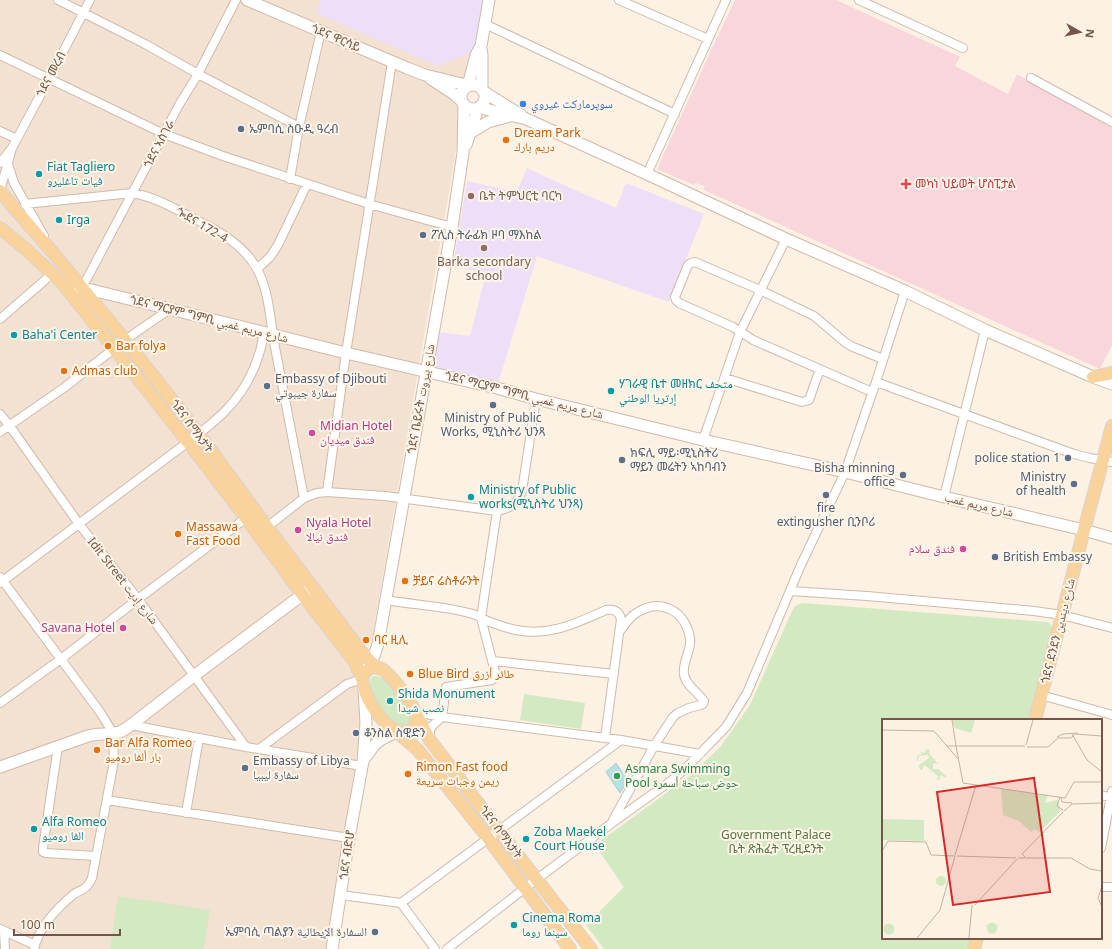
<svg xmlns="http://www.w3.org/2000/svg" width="1112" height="949" font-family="'Noto Sans','Noto Naskh Arabic','Noto Sans Ethiopic',sans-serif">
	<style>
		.residential { fill: #f3e2d1 }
		.education { fill: #eedff8 }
		.medical { fill: #f9d6dc }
		.green { fill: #d3e9c1 }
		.water { fill: #b7e0e5; stroke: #9ed0d6 }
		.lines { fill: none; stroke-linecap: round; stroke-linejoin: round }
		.street-casing { stroke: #cfbaac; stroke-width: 10 }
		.secondary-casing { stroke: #d2b9a9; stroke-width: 13 }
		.primary-casing { stroke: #dbd3d0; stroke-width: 14 }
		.street { stroke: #fff; stroke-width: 8 }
		.secondary { stroke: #fff; stroke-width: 11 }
		.primary { stroke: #fad29c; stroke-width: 12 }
		.shop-dot { fill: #3f7fe0; stroke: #fff5e8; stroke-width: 1.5 }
		.service-dot { fill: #5c6f8a; stroke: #fff5e8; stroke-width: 1.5 }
		.food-dot { fill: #e8710a; stroke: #fff5e8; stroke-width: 1.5 }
		.culture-dot { fill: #0f9aa8; stroke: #fff5e8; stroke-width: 1.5 }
		.health-dot { fill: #e0444e; stroke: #fff5e8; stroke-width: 1.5 }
		.education-dot { fill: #8d6e63; stroke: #fff5e8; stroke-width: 1.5 }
		.hotel-dot { fill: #d1479c; stroke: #fff5e8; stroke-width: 1.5 }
		.leisure-dot { fill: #2e9e5b; stroke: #fff5e8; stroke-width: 1.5 }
		.labels { text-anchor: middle; stroke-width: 4; stroke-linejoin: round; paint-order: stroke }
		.street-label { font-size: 12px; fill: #735649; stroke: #fff5e8 }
		.shop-label { font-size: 12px; fill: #366cbe; stroke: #fff5e8; text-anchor: start }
		.service-label { font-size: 12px; fill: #4e5e75; stroke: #fff5e8; text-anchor: start }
		.food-label { font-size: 12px; fill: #c56008; stroke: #fff5e8; text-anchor: start }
		.culture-label { font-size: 12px; fill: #0d838f; stroke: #fff5e8; text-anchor: start }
		.health-label { font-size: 12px; fill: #be3a42; stroke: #fff5e8; text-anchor: start }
		.education-label { font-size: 12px; fill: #785e54; stroke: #fff5e8; text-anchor: start }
		.hotel-label { font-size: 12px; fill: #b23c85; stroke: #fff5e8; text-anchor: start }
		.leisure-label { font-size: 12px; fill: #27864d; stroke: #fff5e8; text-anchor: start }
		.park-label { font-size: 12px; fill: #547842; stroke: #fff5e8 }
		.inset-road { fill: none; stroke: #c5b3a5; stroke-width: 1 }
		.view { fill: #d62828; fill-opacity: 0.15; stroke: #d62828; stroke-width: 2 }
		.inset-edge { fill: none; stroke: #735649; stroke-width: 2 }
	</style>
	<rect width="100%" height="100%" fill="#fcf1e2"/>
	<path class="residential" d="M0,0H482L372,639L366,644H360L218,491L355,667L359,689L361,725L329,949H0Z"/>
	<path class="education" d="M321,0H484L480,36L470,53L438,66L316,13Z
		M527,168L557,182L616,208L626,183L704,214L669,302L537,256L497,387L432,370L438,332L470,336L486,274L453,265L467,181L517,192Z"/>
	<path class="medical" d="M735,0H836L960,57L955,66L1008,94L1017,74L1112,128V345L1100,369L704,190V186L696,183L694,185L657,169L714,44Z"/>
	<path class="green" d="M802,603L1047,622C1052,624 1052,627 1053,632L1030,720H883V938H975L971,949H604L586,925L624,887L595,845L691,775L721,746L750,705L793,609L795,606Z
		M373,676C389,674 409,703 411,717C411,721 410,723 408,726L395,727C390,721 382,715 378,708C374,701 365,682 373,676Z
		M524,694L585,703L581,729L520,720Z
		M118,896L210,910L204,949H110Z"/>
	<path class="water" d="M616,763L628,781L620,793L606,772Z"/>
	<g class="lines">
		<g class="street-casing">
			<path id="street" d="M58,0L145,44L198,74L299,127
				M619,0L708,39
				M859,0L963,48
				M485,24L675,114
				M0,55L164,134L223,156L369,204L452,227
				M1031,78L1112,122
				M0,131L17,139
				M12,148L49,79L90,0
				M0,163L12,148L0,191
				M8,164L14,183L44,236
				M647,174L726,0
				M290,179L299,127L321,31
				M25,204L132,193C151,196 167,204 183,213C210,227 242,241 257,269C269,291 270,318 274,342C284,394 294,446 304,498
				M257,269L270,257L278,245L307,184
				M82,288L179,105L198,74L236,0
				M0,319L52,274
				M725,378L802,402L809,400L820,369
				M876,382L1074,454L1090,458L1112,462
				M872,392L753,340L733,327L679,303L676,300L675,297L688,265L691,263L695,262L760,290L814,316L846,343L853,347L883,359
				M0,414L9,425L79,524L138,599L246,747
				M0,432L65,387L125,340L170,309
				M703,440L740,332L786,239
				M327,492L346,353L392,62
				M944,497L985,330
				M267,527L304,498L317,493L327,492L385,496L497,511C511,508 516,505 522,491L536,399
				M0,577L100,712L113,733L114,761L92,878C91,881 89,884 87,886C84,890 78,891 74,894C57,908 39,927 34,949
				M0,583L188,442C201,432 215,422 226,410C241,395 253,374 259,354C262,347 262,339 264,332
				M790,591L867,596L1034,611L1062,615L1112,628
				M386,600C415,605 445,606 473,614C479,616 484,620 490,622C498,625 507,628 516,630C550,637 576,623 606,610C614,609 619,611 621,619L605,738
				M493,661L614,674
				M1041,695L1112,715
				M0,703L61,659L138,599L250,515
				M415,712L442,717L621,740L700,754
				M131,725L246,747L362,766
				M429,739L430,732L431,727L442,717L446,687L492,680L495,677V672L481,618L497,511
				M58,746L43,848V852L46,853L96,856
				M259,749L347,684L362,679
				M1101,795L1112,798
				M107,800L349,838
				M186,813L199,738
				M613,820L654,746L673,717L678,713L689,708L701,705L703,704L704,701C698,692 685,685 684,674C682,661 692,651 690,638C685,611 662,598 638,612C630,616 626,623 621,630
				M1101,848L1112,791
				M1101,887H1112
				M341,895L401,903L435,949
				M401,903L621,740
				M0,929L35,945
				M4,932L5,949
				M447,949L525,888L612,823L672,780L686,768L726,727L747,693L800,567L845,472L876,382L905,291"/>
		</g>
		<g class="secondary-casing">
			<path id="secondary" d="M247,0L407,68L425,75L462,84L468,86
				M481,49L482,55V89
				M431,79L454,94L462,101
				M461 97a12 12 0 1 1 24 0a12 12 0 1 1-24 0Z
				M468,86L476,55L481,46L489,0
				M484,92L521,115
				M479,107L503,114L524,118L647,174L786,239L905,291L985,330L1093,377L1112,384
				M470,133L488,122L510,116
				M466,145L478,108
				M79,287L170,309L346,353L497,388L536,399L703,440L845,472L944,497L1084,530L1112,538
				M367,669L374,656L378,644L452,227L463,153L464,104
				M363,761C375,743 377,740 397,732
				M0,767L88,736C98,733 110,735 120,732C124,730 127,728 131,725L195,675L310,589
				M332,949L349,838L363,761L366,723L364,690"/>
		</g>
		<g class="primary-casing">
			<path id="primary" d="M0,191L15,209L55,255L125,340L199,434L267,527L364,655L377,668
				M0,228L28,251L63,284L188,442L246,518L302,594L355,662L362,679
				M1093,377L1112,373
				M373,667C376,667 379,668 382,669C391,675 414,704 416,715C417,720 416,726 412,729C392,746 359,692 363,677C364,672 368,669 373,667Z
				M415,712L429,739L537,880L591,949
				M1035,720L1084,530L1112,426
				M397,732L418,750L488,838L570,949
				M974,949L977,938"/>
		</g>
		<use href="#street" class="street"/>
		<use href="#secondary" class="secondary"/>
		<use href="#primary" class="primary"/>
	</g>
	<circle class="shop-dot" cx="523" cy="104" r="4"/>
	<g class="service-dot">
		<circle cx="241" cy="129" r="4"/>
		<circle cx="423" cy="235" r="4"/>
		<circle cx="267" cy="386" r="4"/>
		<circle cx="493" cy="405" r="4"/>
		<circle cx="1068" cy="458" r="4"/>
		<circle cx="622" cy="460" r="4"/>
		<circle cx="903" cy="475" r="4"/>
		<circle cx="1074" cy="484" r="4"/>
		<circle cx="826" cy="495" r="4"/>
		<circle cx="995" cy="557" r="4"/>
		<circle cx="356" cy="733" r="4"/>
		<circle cx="245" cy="768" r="4"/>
		<circle cx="375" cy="932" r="4"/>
	</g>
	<g class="food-dot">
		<circle cx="506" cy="140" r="4"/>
		<circle cx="108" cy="346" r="4"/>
		<circle cx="64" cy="371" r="4"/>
		<circle cx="178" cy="534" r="4"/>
		<circle cx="405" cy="581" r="4"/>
		<circle cx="366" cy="640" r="4"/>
		<circle cx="410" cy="674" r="4"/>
		<circle cx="97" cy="750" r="4"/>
		<circle cx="408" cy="774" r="4"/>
	</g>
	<g class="culture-dot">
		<circle cx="39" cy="174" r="4"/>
		<circle cx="59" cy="220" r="4"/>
		<circle cx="14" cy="335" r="4"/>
		<circle cx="611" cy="391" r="4"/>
		<circle cx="471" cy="497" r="4"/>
		<circle cx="390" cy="701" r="4"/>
		<circle cx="34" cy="829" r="4"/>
		<circle cx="526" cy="839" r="4"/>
		<circle cx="514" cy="925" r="4"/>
	</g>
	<path class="health-dot" d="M904 178h4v4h4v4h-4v4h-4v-4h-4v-4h4z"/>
	<g class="education-dot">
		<circle cx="471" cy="196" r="4"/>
		<circle cx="484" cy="248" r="4"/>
	</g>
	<g class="hotel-dot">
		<circle cx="312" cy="433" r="4"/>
		<circle cx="298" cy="530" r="4"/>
		<circle cx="963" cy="549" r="4"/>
		<circle cx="123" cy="628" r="4"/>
	</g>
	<circle class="leisure-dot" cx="617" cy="776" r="4"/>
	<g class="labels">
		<g class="street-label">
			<text transform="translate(336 38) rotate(23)" y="4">ጎደና ዋርሳይ</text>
			<text transform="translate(51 74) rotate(-62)" y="4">ጎደና መረብ</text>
			<text transform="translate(159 144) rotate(-62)" y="4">ጎደና ኣስገራ</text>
			<text transform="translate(202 225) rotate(30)" y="4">ጐደና 172-4</text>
			<text transform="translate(209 319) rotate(14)" y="4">ጎደና ማርያም ግምቢ شارع مريم غمبي</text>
			<text transform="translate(524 395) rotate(14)" y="4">ጎደና ማርያም ግምቢ شارع مريم غمبي</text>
			<text transform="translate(421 399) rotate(-80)" y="4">ጎደና ቤይሩት شارع بيروت</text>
			<text transform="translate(192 426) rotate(53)" y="4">ጎደና ሰማእታት</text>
			<text transform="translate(979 505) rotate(13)" y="4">شارع مريم غمب</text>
			<text transform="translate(123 581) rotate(52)" y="4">Idit Street شارع إديت</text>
			<text transform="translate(1058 631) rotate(-76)" y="4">ጎደና ደንደን شارع ديندين</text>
			<text transform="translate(501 832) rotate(53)" y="4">ጎደና ሰማእታት</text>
			<text transform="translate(347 855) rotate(-82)" y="4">ጎደና ብድሆ</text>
		</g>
		<g class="shop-label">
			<text x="531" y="108">سوپرمارکت غيروي</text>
		</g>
		<g class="service-label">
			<text x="249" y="133">ኤምባሲ ስዑዲ ዓረብ</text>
			<text x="431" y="239">ፖሊስ ትራፊክ ዞባ ማእከል</text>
			<text x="275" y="383">Embassy of Djibouti<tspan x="275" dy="14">سفارة جيبوتي</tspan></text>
			<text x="493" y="422" text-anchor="middle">Ministry of Public<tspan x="493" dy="14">Works, ሚኒስትሪ ህንጻ</tspan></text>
			<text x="630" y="457">ክፍሊ ማይ፡ሚኒስትሪ<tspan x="630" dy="14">ማይን መሬትን ኣከባብን</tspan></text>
			<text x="1060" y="462" text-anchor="end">police station 1</text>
			<text x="895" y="472" text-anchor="end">Bisha minning<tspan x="895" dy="14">office</tspan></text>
			<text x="1066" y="481" text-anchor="end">Ministry<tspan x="1066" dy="14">of health</tspan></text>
			<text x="826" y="512" text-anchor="middle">fire<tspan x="826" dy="14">extingusher ቢንቦሪ</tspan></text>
			<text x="1003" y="561">British Embassy</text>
			<text x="364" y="737">ቆንስል ስዊድን</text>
			<text x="253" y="765">Embassy of Libya<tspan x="253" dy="14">سفارة ليبيا</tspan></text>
			<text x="367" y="936" text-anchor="end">ኤምባሲ ጣልያን السفارة الإيطالية</text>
		</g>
		<g class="food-label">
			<text x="514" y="137">Dream Park<tspan x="514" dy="14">دريم بارك</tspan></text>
			<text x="116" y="350">Bar folya</text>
			<text x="72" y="375">Admas club</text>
			<text x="186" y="531">Massawa<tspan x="186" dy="14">Fast Food</tspan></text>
			<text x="413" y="585">ቻይና ሬስቶራንት</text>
			<text x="374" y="644">ባር ዚሊ</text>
			<text x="418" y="678">Blue Bird طائر أزرق</text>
			<text x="105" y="747">Bar Alfa Romeo<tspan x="105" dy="14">بار ألفا روميو</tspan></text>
			<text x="416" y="771">Rimon Fast food<tspan x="416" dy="14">ريمن وجبات سريعة</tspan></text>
		</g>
		<g class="culture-label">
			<text x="47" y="171">Fiat Tagliero<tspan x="47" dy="14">فيات تاغليرو</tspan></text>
			<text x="67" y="224">Irga</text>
			<text x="22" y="339">Baha'i Center</text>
			<text x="619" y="388">ሃገራዊ ቤተ መዘክር متحف<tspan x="619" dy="14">إرتريا الوطني</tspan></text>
			<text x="479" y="494">Ministry of Public<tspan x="479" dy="14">works(ሚኒስትሪ ህንጻ)</tspan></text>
			<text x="398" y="698">Shida Monument<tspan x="398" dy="14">نصب شيدا</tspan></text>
			<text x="42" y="826">Alfa Romeo<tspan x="42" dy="14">الفا روميو</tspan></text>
			<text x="534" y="836">Zoba Maekel<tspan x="534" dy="14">Court House</tspan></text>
			<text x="522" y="922">Cinema Roma<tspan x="522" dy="14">سينما روما</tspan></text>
		</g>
		<g class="health-label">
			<text x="915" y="188">መካነ ህይወት ሆስፒታል</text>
		</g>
		<g class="education-label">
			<text x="479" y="200">ቤት ትምህርቲ ባርካ</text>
			<text x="484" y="266" text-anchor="middle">Barka secondary<tspan x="484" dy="14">school</tspan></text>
		</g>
		<g class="hotel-label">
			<text x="320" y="430">Midian Hotel<tspan x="320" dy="14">فندق ميديان</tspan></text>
			<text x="306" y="527">Nyala Hotel<tspan x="306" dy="14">فندق نيالا</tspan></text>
			<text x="955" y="553" text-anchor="end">فندق سلام</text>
			<text x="115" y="632" text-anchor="end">Savana Hotel</text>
		</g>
		<g class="leisure-label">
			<text x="625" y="773">Asmara Swimming<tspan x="625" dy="14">Pool حوض سباحة أسمرة</tspan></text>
		</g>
		<g class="park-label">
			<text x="776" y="839">Government Palace<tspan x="776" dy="14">ቤት ጽሕፈት ፕረዚደንት</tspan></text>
		</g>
	</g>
	<g transform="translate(882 719)">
		<rect width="220" height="220" fill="#fcf1e2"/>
		<path d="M70,1H93L89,14L73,9ZM44,30L48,31L47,34L56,45L51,44V50H56L64,57L63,59L59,56L57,61L54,60L57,58L45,48L42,46L40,52L36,47L47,39L46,36L37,37L35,43V37L40,35L38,33L43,34ZM119,70L166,76L163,84L176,81L178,93L157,113L153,110L149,113L137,102L121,96ZM0,100L42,101V122L0,121ZM54 162a5 5 0 1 1 10 0a5 5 0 1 1-10 0ZM104.5 209a5.5 5.5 0 1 1 11 0a5.5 5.5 0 1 1-11 0ZM1.5 210a5.5 5.5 0 1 1 11 0a5.5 5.5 0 1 1-11 0Z" fill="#d3e9c1"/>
		<path class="inset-road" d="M70,1L74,27H143M0,11L52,12L76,40M190,15L205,41L220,53M175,18L181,15L196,14M144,26L151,1M65,27H74L81,64L183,79L192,63H220M145,28H166L176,19H189L193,15L220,17M178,78L175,87L181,91M179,79L180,83L190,84M182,92L190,85L220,84M0,132L6,122L44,123L49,136L73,137L58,191L35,219M73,136L94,66M75,137L134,139M143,138L140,135L142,133L181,93M136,139H189L208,150L220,152M220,167L216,179L220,188M93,186L135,140M87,219L90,186"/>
		<path class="view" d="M152,59L168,173L71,186L55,73Z"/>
		<rect width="220" height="220" class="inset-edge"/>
	</g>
	<g transform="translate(1080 32) rotate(98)" stroke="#fff5e8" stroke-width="3" paint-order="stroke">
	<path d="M0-3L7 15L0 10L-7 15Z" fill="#735649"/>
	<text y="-6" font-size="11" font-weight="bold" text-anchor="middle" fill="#735649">N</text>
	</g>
	<path d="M14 929v6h106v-6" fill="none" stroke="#735649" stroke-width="2"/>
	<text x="20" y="929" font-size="12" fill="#735649" stroke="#fff5e8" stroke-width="3" paint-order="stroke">100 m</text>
</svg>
